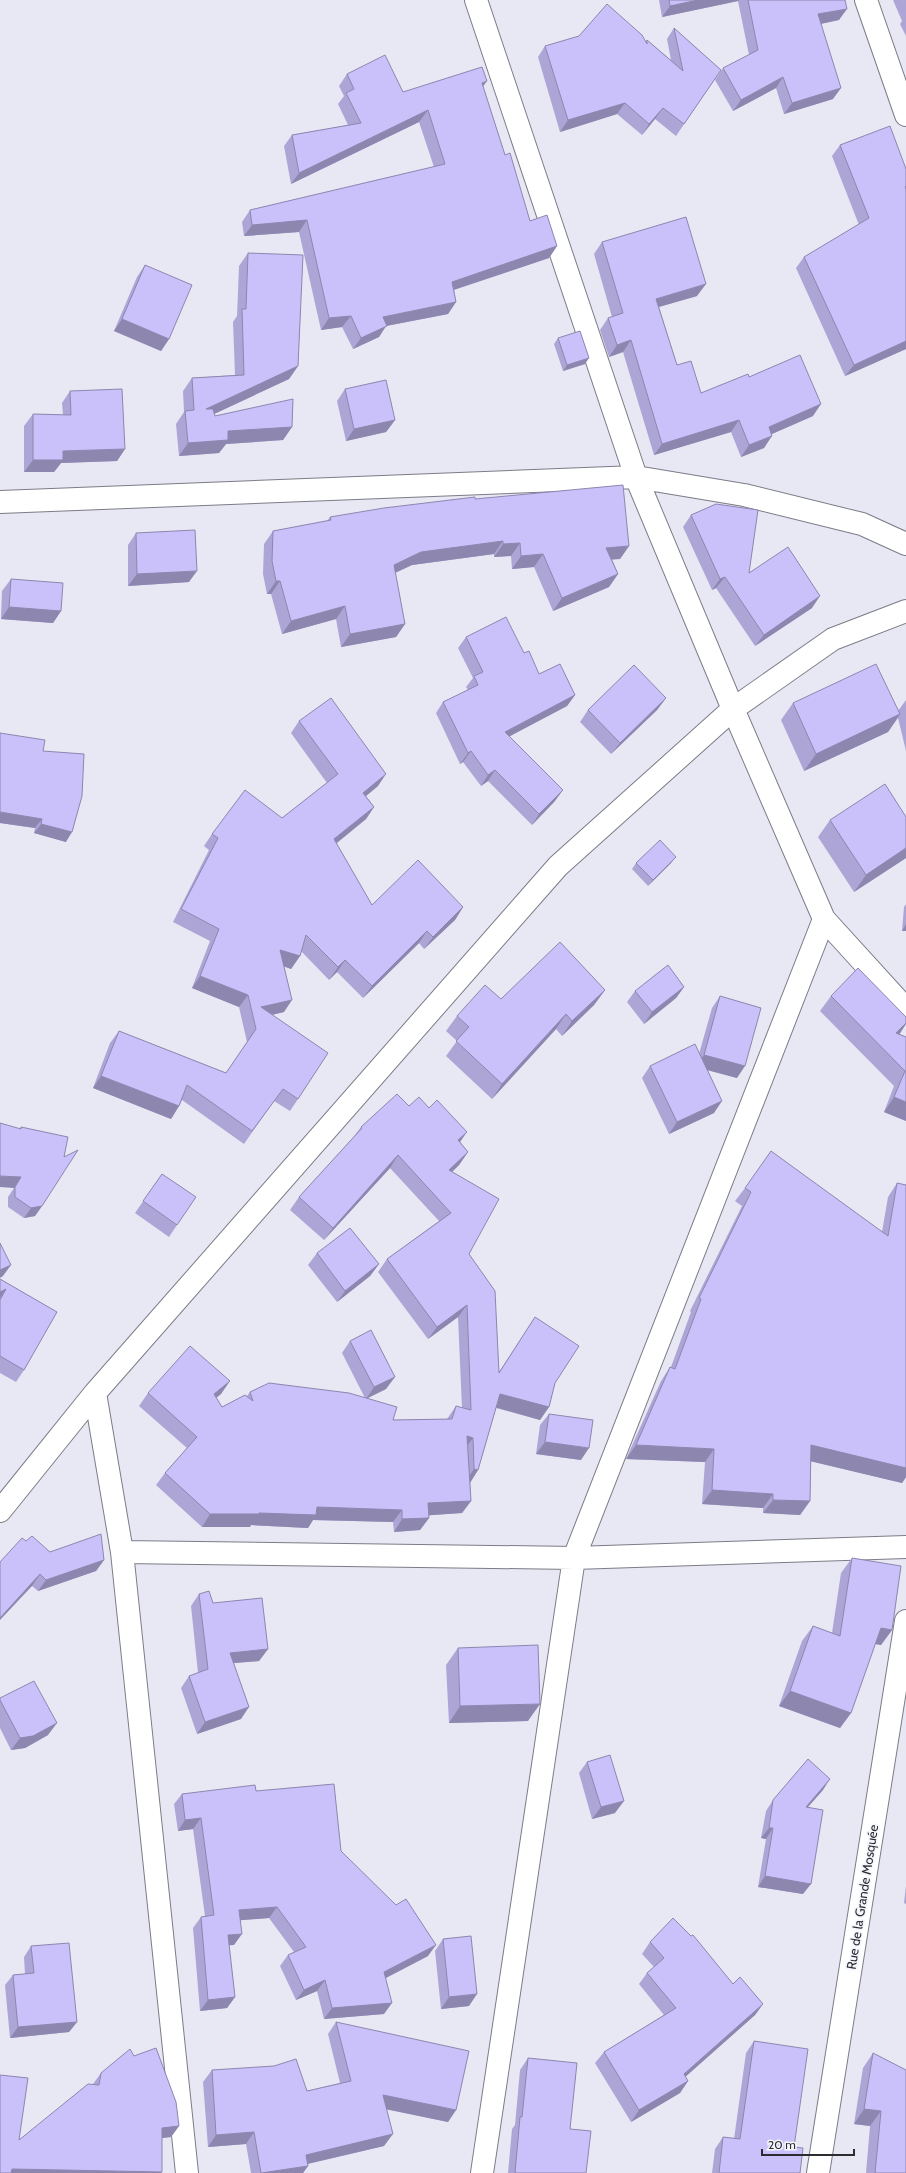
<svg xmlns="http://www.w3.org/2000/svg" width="906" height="2173" font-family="Cabin,sans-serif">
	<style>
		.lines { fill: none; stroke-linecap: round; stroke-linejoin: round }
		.minor-casing { stroke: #7b7c86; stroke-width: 24 }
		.minor { stroke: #fff; stroke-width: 22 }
		.wall { fill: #aea5d7 }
		.shaded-wall { fill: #8d86af }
		.building { fill: #cac0fa; stroke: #8d86af }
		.labels { text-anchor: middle; stroke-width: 3.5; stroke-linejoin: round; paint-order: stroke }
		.street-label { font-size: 13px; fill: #2b2c30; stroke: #f5f6fd }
	</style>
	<rect width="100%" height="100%" fill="#e7e8f4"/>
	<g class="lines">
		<g class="minor-casing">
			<path id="minor" d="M476,0L636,477L733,709L824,919L906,1009
				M866,0L906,115
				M0,502L636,477L744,495L862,524L906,544
				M95,1393L122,1552L187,2173
				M0,1511L95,1393L558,866L733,709L833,639L906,611
				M122,1552L574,1558L906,1547
				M482,2173L574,1558L824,919
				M818,2173L906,1621"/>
		</g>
		<use href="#minor" class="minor"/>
	</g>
	<path class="wall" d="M659,0H845L839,20L821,24L833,99L784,114L776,88L733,111L715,80L723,68L749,55L738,1L662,17Z
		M893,0H906V36L900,24L902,21Z
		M674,28L721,70L676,136L655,119L642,135L617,114L560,132L538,57L545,46L646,41L647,40L671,60L667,39Z
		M347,74L403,92L483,87L505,155L530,221L557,246L549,258L454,290L456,302L448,314L386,326L379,337L353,349L342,327L321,330L299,232L244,236L242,222L250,210L434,167L419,122L291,184L284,146L292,135L348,125L338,104L344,96L339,86Z
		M840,145L906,169V349L845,376L796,268L804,257L859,225L832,156Z
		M602,242L697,296L659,307L677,365L701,393L749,377L813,416L772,434L764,448L741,457L731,432L654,455L623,352L609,357L600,330L608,318L612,317L594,254Z
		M248,253L298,366L289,379L214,414L215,416L292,427L283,440L226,444L219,453L179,456L176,424L184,412L183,391L192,378L235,375L233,322L237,316L239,266Z
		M145,265L169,339L161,351L114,331L137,277Z
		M558,338L585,364L563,371L554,344Z
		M345,389L395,420L386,432L346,441L337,401Z
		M70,391L125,449L117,461L61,463L54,472H24V426L33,414L63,415L62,403Z
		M475,499L629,546L620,559H612L618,574L609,587L553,611L534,567L512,569L511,556L494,557V554L412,565L395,573L405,624L396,637L341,647L336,619L282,634L271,594H267L263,574L264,544L273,531L327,521L330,517Z
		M691,515L749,573L812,608L755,646L716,588L712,590L683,527Z
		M136,533L189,582L128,586V545Z
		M11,579L61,611L53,623L1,619L2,591Z
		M466,637L524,653L539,674L575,695L567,706L509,736L555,801L532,825L488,781L481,786L463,762L460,764L436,713L443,702L468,690L466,687L473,678L458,648Z
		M666,698L657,710L611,754L580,722L588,710Z
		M906,700V751L898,718L888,732L804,771L781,720L793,703L898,711Z
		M299,721L378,786L366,796L374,807L366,819L336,843L372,905L463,907L455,920L424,949L419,943L363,998L337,972L329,980L301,951L300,956L291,969L284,966V1012L272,1015L298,1099L290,1111L274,1101L244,1144L182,1100L179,1106L171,1119L93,1088L110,1043L119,1031L226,1073L247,1042L239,1007L192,988L210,941L173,922L209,850L204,846L212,834L282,818L327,783L291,733Z
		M0,733L43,751L66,842L34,833L35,828L0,823Z
		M906,817V858L854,892L818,837L830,820Z
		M636,863H671L648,886L632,869Z
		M906,904V931H902L904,907Z
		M684,987L676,998L644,1024L627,1002L635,991Z
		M605,990L594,1005L562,1036L556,1029L492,1099L446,1056L457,1041L446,1031L457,1016L501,999Z
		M720,996L737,1078L707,1070L714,1113L669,1134L642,1078L650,1066L699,1054L712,1008Z
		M831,996L899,1034L906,1037V1121L884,1112L894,1086L820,1011Z
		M409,1106L460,1142L468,1152L459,1165L452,1172L469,1254L499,1372L535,1317L555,1383L549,1407L540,1420L496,1408L478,1470L470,1482L471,1501L462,1513L429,1515V1518L420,1530L394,1532L393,1522L313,1520L308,1528L251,1525L250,1527H202L156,1485L165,1473L187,1448L139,1406L148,1393L221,1394L216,1398L222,1407L247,1396L250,1392L365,1398L342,1353L350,1341L386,1389L367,1398L393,1420L447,1419L456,1406L462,1408L458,1317L428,1339L378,1272L387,1259L439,1221L390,1168L324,1240L290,1210L299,1197L352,1139L361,1127Z
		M21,1127L42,1206L35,1216L24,1218L8,1207V1197L14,1188L20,1128Z
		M162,1174L177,1225L169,1237L135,1213Z
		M897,1183L906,1185V1477L902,1483L811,1461L810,1501L800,1515L763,1513V1508L702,1504L705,1462L626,1459L661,1381L670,1367H671L691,1312L690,1311L742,1206L735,1201L745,1188L882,1232L888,1197Z
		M317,1253L379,1264L370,1276L337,1302L308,1265Z
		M0,1279L57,1312L24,1370L16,1382L0,1373Z
		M549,1414L581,1460L536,1454L540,1425Z
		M26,1541L50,1552L104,1560L96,1571L38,1591L32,1586Z
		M852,1558L892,1630L881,1645L875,1644L851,1713L840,1728L779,1706L802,1641L813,1626L832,1633L841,1573Z
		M199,1594L213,1603L268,1649L259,1661L234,1663L241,1719L197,1734L181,1688L189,1676L198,1673L191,1606Z
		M458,1648L528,1721L449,1723L446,1665Z
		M0,1698L48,1735L25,1748L11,1750L0,1728Z
		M587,1762L615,1813L592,1819L579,1773Z
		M823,1790L808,1807L803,1894L758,1887L766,1839L761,1838L766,1811L773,1800Z
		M256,1791L341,1851L428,1956L386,1978L384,2014L324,2019L317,1991L296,2000L280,1966L288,1955L294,1952L269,1918L240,1920L234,1945H229L235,1997L227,2008L200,2011L193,1928L201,1917L205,1916L193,1829L178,1831L174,1804L182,1794Z
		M906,1886V1904L904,1903Z
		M443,1939L469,2006L441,2009L435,1951Z
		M650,1942L733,1984L763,2004L755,2015L685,2077L688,2081L680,2093L631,2122L595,2063L604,2052L664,2015L639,1984L647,1973L654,1967L642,1954Z
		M31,1946L77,2022L69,2032L10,2038L5,1985L13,1975L25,1974L24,1957Z
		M336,2022L456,2110L448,2122L387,2109L384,2146L308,2164V2166L303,2173H251L246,2144L208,2147L203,2082L212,2070L307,2091L340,2083L328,2034Z
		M754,2041L794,2147L800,2173H712L715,2149L723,2137L734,2139L746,2053Z
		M873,2053L906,2173H866L870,2126L854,2124L863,2068Z
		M134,2056L179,2126L171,2137L162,2138L161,2173H0L19,2140L93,2084L101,2073Z
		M528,2058L570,2129L586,2173H508L512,2129L515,2125L520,2070Z"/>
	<path class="shaded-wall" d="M698,0H739L738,1L662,17L670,6Z
		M847,9L839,20L810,26L818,14Z
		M783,77L776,88L733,111L741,100Z
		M487,81L479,92L482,83Z
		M841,88L833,99L784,114L792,103Z
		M625,103L617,114L560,132L568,120Z
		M663,108L655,119L642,135L649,124Z
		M428,110L419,122L291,184L299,173Z
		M307,220L299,232L244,236L252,225Z
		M557,246L549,258L444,293L452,282Z
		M706,284L697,296L648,310L656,299Z
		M456,302L448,314L386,326L379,337L353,349L361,338L383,317Z
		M351,316L342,327L321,330L329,318Z
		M122,319L169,339L161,351L114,331Z
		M631,340L623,352L609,357L617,345Z
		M906,341V349L845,376L854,365Z
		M589,358L585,364L563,371L567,365Z
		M298,366L289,379L197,422L206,409Z
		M821,404L813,416L760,439L769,427Z
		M395,420L386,432L346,441L354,429Z
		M739,420L731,432L654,455L662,444Z
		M292,427L283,440L226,444L219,453L179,456L188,443L228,431Z
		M772,436L764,448L741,457L749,445Z
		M125,449L117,461L61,463L54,472H24L33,460L63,451Z
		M503,541L494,554L412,565L384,578L394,565L421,552Z
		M520,543L511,556L494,557L503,544Z
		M629,546L620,559L597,561L606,548Z
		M543,554L534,567L512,569L521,556Z
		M197,571L189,582L128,586L137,574Z
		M618,574L609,587L553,611L562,598Z
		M725,577L716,588L712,590L720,579Z
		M276,581H280L271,594H267Z
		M820,596L812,608L755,646L764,635Z
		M345,606L336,619L282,634L291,621Z
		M9,607L61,611L53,623L1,619Z
		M405,624L396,637L341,647L350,634Z
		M575,695L567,706L497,743L505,732Z
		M666,698L657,710L611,754L620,743Z
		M900,714L888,732L804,771L816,754Z
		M471,751L463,762L460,764L468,753Z
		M495,770L488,781L481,786L488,775Z
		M386,774L378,786L355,805L363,793Z
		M563,790L555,801L532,825L539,814Z
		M374,807L366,819L326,852L334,839Z
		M0,812L42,819L35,828L0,823Z
		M41,824L72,832L66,842L34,833Z
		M906,848V858L854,892L866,875Z
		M676,857L671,863L648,886L653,880Z
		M463,907L455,920L424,949L433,937Z
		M906,924V931H902Z
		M427,931L419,943L363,998L372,986Z
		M280,950L300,956L291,969L272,962Z
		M345,960L337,972L329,980L338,967Z
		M200,976L248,995L239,1007L192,988Z
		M684,987L676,998L644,1024L652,1012Z
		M605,990L594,1005L562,1036L572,1021Z
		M292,1000L284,1012L253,1019L261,1007Z
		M566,1014L556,1029L492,1099L502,1084Z
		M906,1023V1024L899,1035L896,1033Z
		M704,1055L745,1066L737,1078L696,1067Z
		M101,1076L179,1106L171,1119L93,1088Z
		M894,1097L906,1102V1121L884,1112Z
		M722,1101L714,1113L669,1134L677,1122Z
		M467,1132L458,1145V1140Z
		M468,1152L459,1165L440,1183L449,1170Z
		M398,1155L390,1168L324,1240L333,1228Z
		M0,1176L21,1177L14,1188L0,1187Z
		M42,1206L35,1216L24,1218L31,1208Z
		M379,1264L370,1276L337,1302L345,1291Z
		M11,1265L3,1276L0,1278V1270Z
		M6,1289L0,1298V1292Z
		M467,1305L458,1317L428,1339L437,1327Z
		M395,1377L386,1389L366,1399L374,1387Z
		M230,1381L221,1394L205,1406L214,1394Z
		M500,1394L549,1407L540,1420L491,1406Z
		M467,1436L473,1438L464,1450Z
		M545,1442L589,1448L581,1460L536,1454Z
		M636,1445L714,1449L705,1462L626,1459Z
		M811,1445L906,1468V1477L902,1483L801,1459Z
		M474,1469L478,1470L470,1483L465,1482Z
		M712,1490L773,1494L763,1508L702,1504Z
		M773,1500L810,1501L800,1515L763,1513Z
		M471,1501L462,1513L420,1516L428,1503Z
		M317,1507L402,1510L393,1522L313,1520L308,1528L251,1525L250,1527H202L210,1514L259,1513Z
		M429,1518L420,1530L394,1532L402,1519Z
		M104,1560L96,1571L38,1591L46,1580Z
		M40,1574L32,1586L0,1620V1618L6,1611Z
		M881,1628L892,1630L881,1645L870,1643Z
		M268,1649L259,1661L222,1664L230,1653Z
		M790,1691L851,1713L840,1728L779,1706Z
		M540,1704L528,1721L449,1723L460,1706Z
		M249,1707L241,1719L197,1734L205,1722Z
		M57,1723L48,1735L25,1748L11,1750L20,1738Z
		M830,1779L823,1790L799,1817L806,1807Z
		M624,1801L615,1813L592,1819L601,1807Z
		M201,1818L193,1829L178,1831L185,1820Z
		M769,1828H773L766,1839L761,1838Z
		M765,1876L811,1884L803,1894L758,1887Z
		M277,1907L269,1918L231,1921L239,1910Z
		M242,1934L234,1945L221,1946L228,1935Z
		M436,1945L428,1956L376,1983L384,1972Z
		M325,1980L317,1991L296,2000L304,1990Z
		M477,1994L469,2006L441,2009L449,1997Z
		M235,1997L227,2008L200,2011L208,2000Z
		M392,2003L384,2014L324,2019L332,2008Z
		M763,2004L755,2015L675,2086L684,2074Z
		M77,2022L69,2032L10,2038L18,2027Z
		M688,2081L680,2093L631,2122L639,2110Z
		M383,2095L456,2110L448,2122L375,2107Z
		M864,2109L881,2111L870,2126L854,2124Z
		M179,2126L171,2137L154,2139L162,2128Z
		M254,2132L246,2144L208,2147L216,2135Z
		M393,2134L384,2146L298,2166L306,2155Z
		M308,2166L303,2173H261Z
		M12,2169L162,2172L161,2173H9Z"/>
	<path class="building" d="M669,0H698L670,6Z
		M748,0H845L847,9L818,14L841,88L792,103L783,77L741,100L723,68L758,50Z
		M607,4L642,35L647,44V40L683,71L674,28L721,70L684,124L663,108L649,124L625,103L568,120L545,46L579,36Z
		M385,55L403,92L482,67L487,81L482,83L505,155L510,153L530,221L547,215L557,246L452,282L456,302L383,317L387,326L361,338L351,316L329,318L307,220L252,225L250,210L445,164L428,110L299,173L292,135L361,123L346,93L354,89L347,74Z
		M890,126L906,169V186L905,187L906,189V341L854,365L804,257L869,218L840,145Z
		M686,217L706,284L656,299L677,365L691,361L701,393L748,374L749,377L800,355L821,404L769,427L772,436L749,445L739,420L662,444L631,340L617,345L608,318L623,313L602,242Z
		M248,253L303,255L298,366L206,409H213L215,416L293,399L292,427L228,431V440L188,443L185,411L194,410L192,378L244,375L242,309H246Z
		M145,265L192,285L169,339L122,319Z
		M580,331L589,358L567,365L558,338Z
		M386,380L395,420L354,429L345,389Z
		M122,389L125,449L63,451V460H33V414L71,415L70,391Z
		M623,485L629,546L606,548L618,574L562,598L543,554L521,556L520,543L503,544V541L421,552L394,565L405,624L350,634L345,606L291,621L280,581H276L272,561L273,531L331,520L330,517L384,508L475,497V499Z
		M716,504L758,510L749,573L788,547L820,596L764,635L725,577L720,579L691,515Z
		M195,530L197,571L137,574L136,533Z
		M11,579L63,583L61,611L9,607Z
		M506,617L524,653L529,651L539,674L560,664L575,695L505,732L563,790L539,814L495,770L488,775L471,751L468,753L443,702L478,685L474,676L483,672L466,637Z
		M876,664L900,714L816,754L793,703Z
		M634,665L666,698L620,743L588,710Z
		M331,698L386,774L363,793L374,807L334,839L372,905L418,860L463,907L433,937L427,931L372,986L345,960L338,967L306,935L300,956L280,950L292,1000L261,1007L328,1053L298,1099L283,1089L252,1131L187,1085L179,1106L101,1076L119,1031L226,1073L256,1029L248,995L200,976L219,929L181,909L218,838L212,834L245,790L282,818L338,774L299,721Z
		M0,733L45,740L43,751L84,754L82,796L72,832L41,824L42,819L0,812Z
		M885,784L906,817V848L866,875L830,820Z
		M660,840L676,857L653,880L636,863Z
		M560,942L605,990L572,1021L566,1014L502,1084L456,1041L469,1027L457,1016L485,985L501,999Z
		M668,965L684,987L652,1012L635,991Z
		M858,968L906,1017V1023L896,1033L906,1037V1102L894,1097L905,1071L831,996Z
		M720,996L761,1008L745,1066L704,1055Z
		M695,1044L722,1101L677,1122L650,1066Z
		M397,1094L409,1106L419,1097L429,1108L437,1100L467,1132L458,1140L468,1152L449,1170L499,1199L469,1254L495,1291L499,1373L535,1317L579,1346L555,1383L549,1407L500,1394L478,1470L474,1469L473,1438L467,1436L471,1501L428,1503L429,1518L402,1519V1510L317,1507L316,1515L259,1513V1514H210L165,1473L197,1437L148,1393L190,1346L230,1381L214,1394L222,1407L245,1395L253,1401L250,1392L269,1383L349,1393L397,1407L393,1420L452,1419L456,1406L471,1410L467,1305L437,1327L387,1259L451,1213L398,1155L333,1228L299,1197L362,1128L361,1127Z
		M0,1123L21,1129V1127L68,1137L64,1157L78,1150L42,1206L31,1208L15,1197V1187L21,1177L0,1176Z
		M771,1151L888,1236L897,1183L906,1185V1468L811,1445L810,1501L773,1500V1494L712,1490L714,1449L636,1445L670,1367L675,1369L701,1299L699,1298L751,1192L745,1188Z
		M162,1174L196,1197L177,1225L143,1201Z
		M350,1228L379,1264L345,1291L317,1253Z
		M0,1243L11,1265L0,1270Z
		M0,1279L57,1312L24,1370L0,1356V1300L6,1289L0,1292Z
		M371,1330L395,1377L374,1387L350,1341Z
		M549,1414L593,1420L589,1448L545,1442Z
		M101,1534L104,1560L46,1580L40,1574L0,1618V1562L22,1538L26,1541L32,1536L50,1552Z
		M852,1558L901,1566L892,1630L881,1628L851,1713L790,1691L813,1626L840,1636Z
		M209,1591L213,1603L262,1598L268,1649L230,1653L249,1707L205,1722L189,1676L208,1669L199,1594Z
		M538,1645L540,1704L460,1706L458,1648Z
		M34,1681L57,1723L33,1736L20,1738L0,1700V1698Z
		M610,1755L624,1801L601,1807L587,1762Z
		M808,1759L830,1779L806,1807L823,1810L811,1884L765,1876L773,1828H769L773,1800Z
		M334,1784L341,1851L396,1905L406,1899L436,1945L384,1972L392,2003L332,2008L325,1980L304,1990L288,1955L306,1947L277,1907L239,1910L242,1934L228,1935L235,1997L208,2000L201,1917L214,1915L201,1818L185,1820L182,1794L255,1785L256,1791Z
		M673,1918L691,1936L693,1935L733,1984L740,1977L763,2004L684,2074L688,2081L639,2110L604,2052L676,2008L647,1973L664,1958L650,1942Z
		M471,1936L477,1994L449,1997L443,1939Z
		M69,1943L77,2022L18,2027L13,1975L34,1973L31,1946Z
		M336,2022L469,2051L456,2110L383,2095L393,2134L306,2155L308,2166L261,2173L254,2132L216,2135L212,2070L274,2066L296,2059L307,2091L351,2081Z
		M754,2041L808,2049L794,2147L803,2148L800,2173H719L723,2137L740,2139Z
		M156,2048L176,2102L179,2126L162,2128V2172L12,2169L11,2173H0V2075L28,2078L19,2140L88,2084L99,2085L101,2073L130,2049L134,2056Z
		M873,2053L906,2070V2173H875L881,2111L864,2109Z
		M528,2058L577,2063L570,2129L591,2131L586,2173H515L520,2117H522Z"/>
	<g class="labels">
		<g class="street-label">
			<text transform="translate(862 1897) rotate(-81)" y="5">Rue de la Grande Mosquée</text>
		</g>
	</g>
	<path d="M762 2149v6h92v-6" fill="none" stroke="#2b2c30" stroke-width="2"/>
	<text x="768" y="2149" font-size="12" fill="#2b2c30" stroke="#f5f6fd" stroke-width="3" paint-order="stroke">20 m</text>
</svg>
